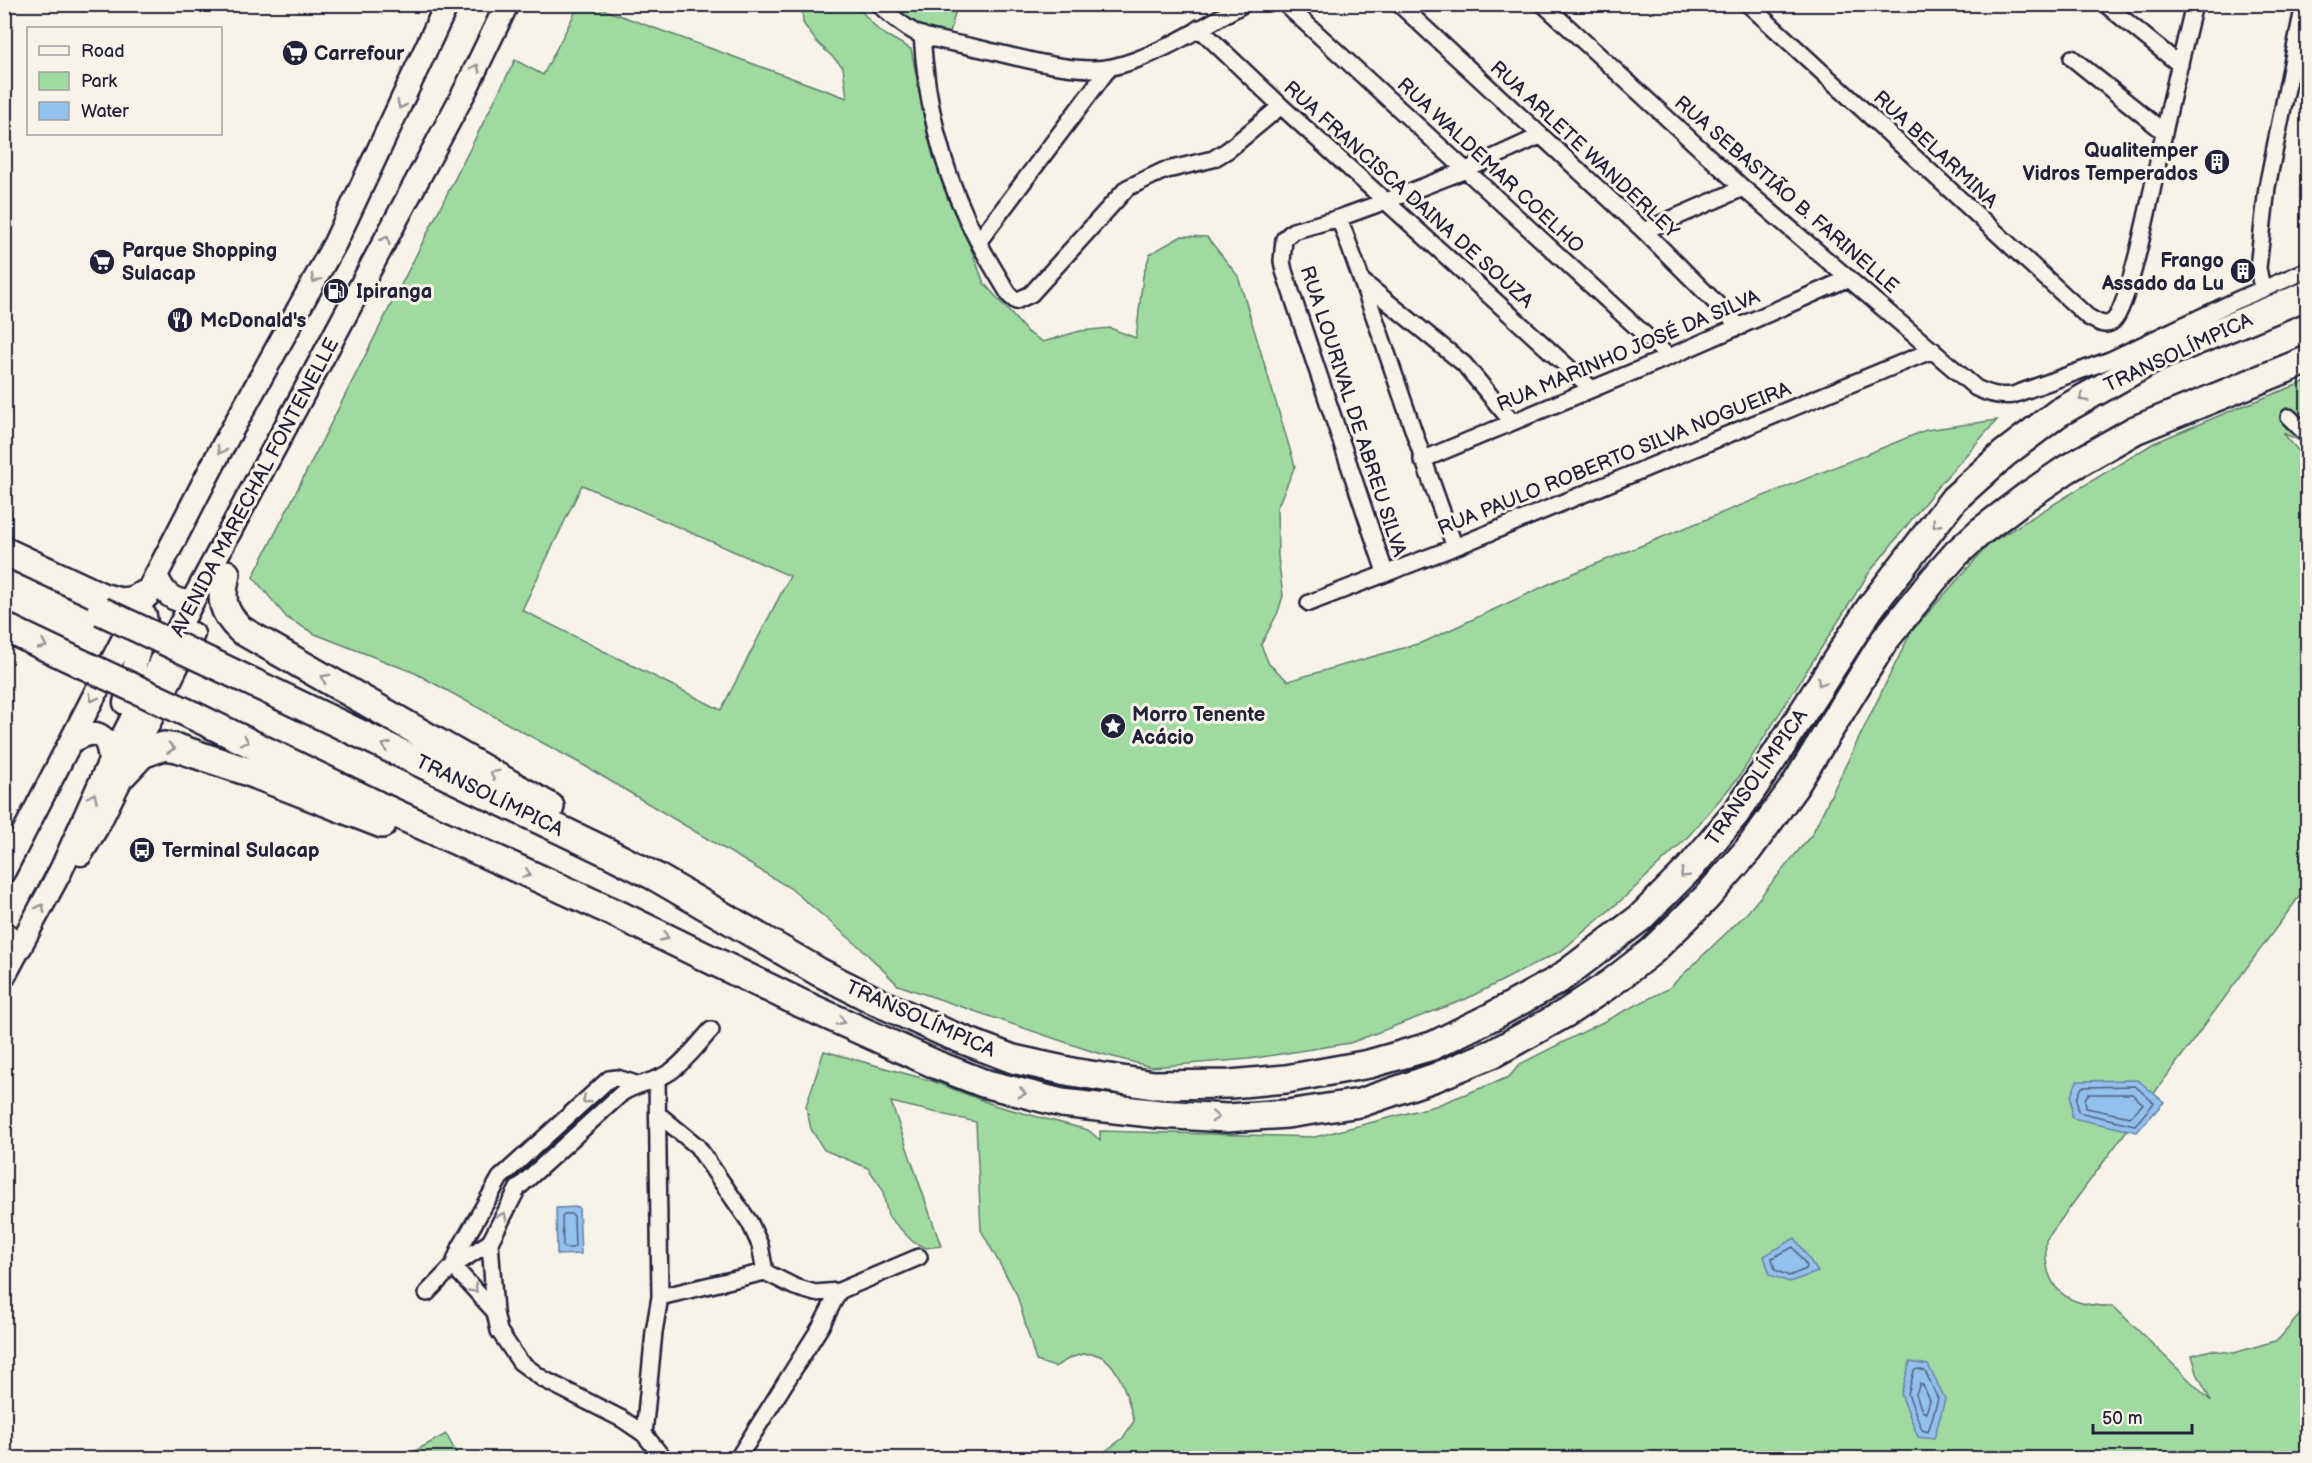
<svg xmlns="http://www.w3.org/2000/svg" width="2312" height="1463" font-family="'Balsamiq Sans',sans-serif">
	<style>
		.green { fill: #9fdaa0; stroke: #607e6e; stroke-width: 1.5; fill-rule: evenodd }
		.water { fill: #93c1ed; stroke: #6681a6; stroke-width: 1.5 }
		.lines { fill: none; stroke-linecap: round; stroke-linejoin: round }
		.shore { stroke: #4f6282; stroke-width: 1.5 }
		.minor-casing { stroke: #22223b; stroke-width: 20 }
		.primary-casing { stroke: #22223b; stroke-width: 27 }
		.motorway-casing { stroke: #22223b; stroke-width: 32 }
		.minor { stroke: #f7f3e8; stroke-width: 15 }
		.primary { stroke: #f7f3e8; stroke-width: 22 }
		.motorway { stroke: #f7f3e8; stroke-width: 27 }
		.motorway-bridge-casing { stroke: #22223b; stroke-width: 32; stroke-linecap: butt }
		.motorway-bridge { stroke: #f7f3e8; stroke-width: 27 }
		.oneway { stroke: #97959a }
		.labels { text-anchor: middle; stroke-width: 6; stroke-linejoin: round; paint-order: stroke }
		.poi-label { font-size: 20px; font-weight: bold; fill: #22223b; stroke: #f7f3e8; text-anchor: start }
		.street-label { font-size: 20px; fill: #22223b; stroke: #f7f3e8 }
	</style>
	<rect width="100%" height="100%" fill="#f7f3e8"/>
	<filter id="ink" filterUnits="userSpaceOnUse"><feTurbulence type="fractalNoise" baseFrequency=".0167" numOctaves="2"/><feDisplacementMap in="SourceGraphic" scale="12" xChannelSelector="R" yChannelSelector="G"/><feConvolveMatrix kernelMatrix="1 2 1 2 8 2 1 2 1" color-interpolation-filters="sRGB"/></filter>
	<g filter="url(#ink)">
		<path class="green" d="M579,5H591L847,98L843,67L816,41L803,23L802,5H856L879,31L911,49L924,113L950,194L984,283L1027,332L1043,342L1080,331L1110,328L1136,338L1143,276L1150,254L1182,236L1207,237L1238,276L1295,466L1277,508L1278,557L1283,596L1278,612L1261,645L1269,664L1288,681L1424,642L1564,577L1926,430L1997,420L1935,490L1869,573L1739,777L1686,839L1625,897L1561,951L1466,999L1350,1043L1249,1059L1151,1067L1091,1051L898,985L861,948L790,888L585,766L415,673L315,634L287,618L253,577L515,60L543,75ZM582,485L790,576L721,710L522,610Z
			M890,5H957L950,33C927,30 906,22 890,5Z
			M2307,381V444L2283,433L2307,461V886L2046,1240C2042,1290 2066,1307 2113,1306L2211,1401L2197,1373L2192,1355L2211,1350L2234,1353L2278,1340L2307,1306V1458H1096L1123,1438L1134,1421C1122,1376 1108,1330 1055,1367L1036,1361L1017,1295L981,1230L976,1122L891,1102L941,1246L926,1248L913,1242L888,1216L882,1188L868,1168L824,1150L811,1129L806,1106L824,1051L932,1081L997,1106L1088,1130L1100,1140V1131L1315,1137L1435,1106L1509,1077L1520,1064L1668,989L1747,913L1812,834L1911,632L1990,543L2154,443L2235,409Z
			M446,1434L459,1458H402Z"/>
		<path class="water" d="M2138,1080L2164,1102L2137,1132L2072,1118L2071,1096L2077,1081Z
			M579,1207L581,1254L557,1255L556,1208Z
			M1795,1238L1818,1272L1789,1282L1770,1275L1764,1256Z
			M1910,1362L1928,1365L1945,1399L1934,1439L1918,1437L1901,1394Z"/>
		<g class="lines">
			<path class="shore" d="M2135,1086L2154,1103L2135,1125L2078,1112L2077,1098L2082,1087Z
				M2088,1094H2132L2143,1104L2130,1117L2086,1108L2085,1099Z
				M565,1214H571L574,1216L575,1246L572,1248H565L563,1246L562,1217Z
				M1793,1247L1807,1266L1806,1269L1789,1276L1775,1270L1772,1258Z
				M1917,1369L1925,1371L1938,1399L1928,1432L1922,1430L1908,1394L1914,1371Z
				M1920,1383L1923,1385L1930,1400L1926,1413L1922,1411L1916,1394Z"/>
			<g class="minor-casing">
				<path id="minor" d="M878,4C891,16 907,30 923,36C940,41 960,44 977,48C1015,56 1074,75 1112,67C1155,58 1205,25 1244,4
					M1285,4L1669,357
					M1399,4L1644,231L1740,327
					M1543,4L1743,188L1976,388C1989,394 1999,397 2013,395L2110,360L2237,300L2308,270
					M1748,4L2088,317C2096,321 2105,328 2113,321C2131,306 2157,164 2164,133C2173,90 2184,47 2194,4
					M2105,4L2180,65
					M1199,28L1281,106L1592,389
					M922,35C926,98 940,162 967,219C979,246 995,271 1010,296L1016,301L1031,294L1127,188L1163,171L1213,159L1228,150L1281,106
					M2072,58L2164,132
					M1339,218C1380,327 1414,438 1455,547
					M1644,231L1743,188
					M979,241L1109,68
					M1362,281L1464,364L1512,422
					M2264,287L2261,283L2258,268L2267,187L2304,4
					M2289,417L2308,436
					M1422,460L1669,357L1849,278
					M1385,572L1284,271L1282,261L1284,239L1293,231L1339,218L1386,201L1466,170L1540,136
					M1309,603L1455,547L1933,350
					M4,836L18,844
					M658,1114L697,1146L750,1223L760,1245L765,1272
					M490,1242L495,1312L499,1331L520,1362L543,1379L622,1419L644,1434L663,1458
					M453,1266L460,1248L500,1178L609,1079L617,1078L636,1084
					M453,1266L495,1312
					M427,1293L453,1266L490,1242L518,1188L622,1093C638,1083 655,1082 670,1072C686,1061 698,1044 711,1030
					M660,1297L765,1272L795,1287L815,1293L839,1291L919,1257
					M644,1434L654,1332L660,1297L657,1079
					M738,1458L821,1326L839,1291"/>
			</g>
			<g class="primary-casing">
				<path id="primary" d="M156,575C164,594 171,601 192,602
					M125,703L146,623L145,616
					M71,742C95,727 108,732 110,761
					M81,854L97,827L193,634
					M4,871L218,455L335,243L447,4
					M4,933L21,946
					M4,976L61,870L110,761L192,602L466,89L507,4"/>
			</g>
			<g class="motorway-casing">
				<path id="motorway" d="M4,551L102,597L120,602L131,601L146,594
					M226,574C220,600 222,612 241,630L550,807
					M4,627L82,664
					M216,665L609,853L656,877L819,972L878,1002L948,1034L1013,1059L1072,1072L1153,1085L1230,1084L1286,1079L1369,1064L1432,1046L1491,1017L1558,980L1640,918L1690,868L1736,813L1777,753L1870,608L1954,499L2004,454L2058,413L2157,357L2308,295
					M192,715L377,805L613,912L798,1002L937,1065L983,1083L1062,1103L1159,1114L1227,1118L1287,1114L1360,1103L1436,1077L1494,1053L1566,1013L1611,983L1652,951L1706,898L1748,850L1794,787L1884,641L1934,579L1957,553L1980,532L2026,497L2067,469L2135,430L2308,360
					M123,774L142,754L164,746L177,748L246,771L382,824"/>
			</g>
			<use href="#minor" class="minor"/>
			<use href="#primary" class="primary"/>
			<use href="#motorway" class="motorway"/>
			<g class="motorway-bridge-casing">
				<path id="motorway-bridge" d="M101,611L216,665
					M82,664L192,715"/>
			</g>
			<use href="#motorway-bridge" class="motorway-bridge"/>
		</g>
		<defs><path id="oneway-chevron" d="M-2-3.5L2.5 0L-2 3.5" fill="none" stroke-width="1.6" stroke-linecap="round" stroke-linejoin="round" transform="scale(1.5)"/></defs>
		<g class="oneway">
			<use href="#oneway-chevron" transform="translate(476 68) rotate(-64)"/>
			<use href="#oneway-chevron" transform="translate(401 105) rotate(116)"/>
			<use href="#oneway-chevron" transform="translate(386 240) rotate(-62)"/>
			<use href="#oneway-chevron" transform="translate(315 279) rotate(119)"/>
			<use href="#oneway-chevron" transform="translate(2083 398) rotate(149)"/>
			<use href="#oneway-chevron" transform="translate(221 450) rotate(118)"/>
			<use href="#oneway-chevron" transform="translate(1936 524) rotate(127)"/>
			<use href="#oneway-chevron" transform="translate(43 645) rotate(25)"/>
			<use href="#oneway-chevron" transform="translate(325 678) rotate(-151)"/>
			<use href="#oneway-chevron" transform="translate(1821 682) rotate(123)"/>
			<use href="#oneway-chevron" transform="translate(93 698) rotate(117)"/>
			<use href="#oneway-chevron" transform="translate(245 741) rotate(26)"/>
			<use href="#oneway-chevron" transform="translate(386 746) rotate(-154)"/>
			<use href="#oneway-chevron" transform="translate(171 748) rotate(6)"/>
			<use href="#oneway-chevron" transform="translate(494 774) rotate(-151)"/>
			<use href="#oneway-chevron" transform="translate(93 797) rotate(-65)"/>
			<use href="#oneway-chevron" transform="translate(527 874) rotate(23)"/>
			<use href="#oneway-chevron" transform="translate(1684 874) rotate(135)"/>
			<use href="#oneway-chevron" transform="translate(41 908) rotate(-62)"/>
			<use href="#oneway-chevron" transform="translate(665 937) rotate(26)"/>
			<use href="#oneway-chevron" transform="translate(841 1021) rotate(24)"/>
			<use href="#oneway-chevron" transform="translate(1022 1093) rotate(13)"/>
			<use href="#oneway-chevron" transform="translate(586 1100) rotate(138)"/>
			<use href="#oneway-chevron" transform="translate(1215 1117) rotate(3)"/>
			<use href="#oneway-chevron" transform="translate(503 1216) rotate(-63)"/>
			<use href="#oneway-chevron" transform="translate(474 1289) rotate(47)"/>
		</g>
	</g>
	<defs>
		<g id="supermarket-disc" transform="scale(1.35)"><circle r="9.5" fill="#22223b" stroke="#f7f3e8"/><path d="M-6-5.5h2.5l.6 2H6L4.5 2H-2.5L-4.4-4H-6ZM-1.5 3.2a1.3 1.3 0 1 0 .1 0ZM3 3.2a1.3 1.3 0 1 0 .1 0Z" fill="#fff"/></g>
		<g id="building-disc" transform="scale(1.35)"><circle r="9.5" fill="#22223b" stroke="#f7f3e8"/><path d="M-4-6H4V6H1V3H-1V6H-4ZM-2.5-4.3h1.7v1.8h-1.7ZM.8-4.3h1.7v1.8H.8ZM-2.5-1h1.7V.8h-1.7ZM.8-1h1.7V.8H.8Z" fill="#fff"/></g>
		<g id="fuel-disc" transform="scale(1.35)"><circle r="9.5" fill="#22223b" stroke="#f7f3e8"/><path d="M-5.5-6h7V0h2V4h1.3V-2.5L3-4.5l.8-.8L6-3V5H2.5V1h-1V6h-7ZM-4.2-4.7v3.2H.2V-4.7Z" fill="#fff"/></g>
		<g id="restaurant-disc" transform="scale(1.35)"><circle r="9.5" fill="#22223b" stroke="#f7f3e8"/><path d="M-5-6h1v4h1v-4h1v4h1v-4h1v5L-1.5 .5V6h-2V.5L-5-1ZM5-6V6H3V1.5H1.5Q1.5-4 5-6Z" fill="#fff"/></g>
		<g id="sight-disc" transform="scale(1.35)"><circle r="9.5" fill="#22223b" stroke="#f7f3e8"/><path d="M0-6L1.8-2.2L6-1.7L2.9 1.2L3.7 5.4L0 3.3L-3.7 5.4L-2.9 1.2L-6-1.7L-1.8-2.2Z" fill="#fff"/></g>
		<g id="bus-disc" transform="scale(1.35)"><circle r="9.5" fill="#22223b" stroke="#f7f3e8"/><path d="M-5-6H5V4H4V6H2V4H-2V6H-4V4H-5ZM-3.5-4V0h7V-4ZM-3.5 1.2v1.5H-2V1.2ZM2 1.2v1.5H3.5V1.2Z" fill="#fff"/></g>
	</defs>
	<g fill-rule="evenodd">
		<use href="#supermarket-disc" x="295" y="53"/>
		<use href="#building-disc" x="2217" y="162"/>
		<use href="#supermarket-disc" x="102" y="262"/>
		<use href="#building-disc" x="2243" y="271"/>
		<use href="#fuel-disc" x="336" y="291"/>
		<use href="#restaurant-disc" x="180" y="320"/>
		<use href="#sight-disc" x="1113" y="726"/>
		<use href="#bus-disc" x="142" y="850"/>
	</g>
	<g class="labels">
		<g class="poi-label">
			<text x="314" y="60">Carrefour</text>
			<text x="2198" y="157" text-anchor="end">Qualitemper<tspan x="2198" dy="23">Vidros Temperados</tspan></text>
			<text x="122" y="257">Parque Shopping<tspan x="122" dy="23">Sulacap</tspan></text>
			<text x="2224" y="267" text-anchor="end">Frango<tspan x="2224" dy="23">Assado da Lu</tspan></text>
			<text x="356" y="298">Ipiranga</text>
			<text x="200" y="327">McDonald's</text>
			<text x="1132" y="721">Morro Tenente<tspan x="1132" dy="23">Acácio</tspan></text>
			<text x="162" y="857">Terminal Sulacap</text>
		</g>
		<g class="street-label">
			<text transform="translate(1585 149) rotate(43)" y="7">RUA ARLETE WANDERLEY</text>
			<text transform="translate(1936 149) rotate(43)" y="7">RUA BELARMINA</text>
			<text transform="translate(1491 165) rotate(43)" y="7">RUA WALDEMAR COELHO</text>
			<text transform="translate(1409 194) rotate(42)" y="7">RUA FRANCISCA DAINA DE SOUZA</text>
			<text transform="translate(1787 194) rotate(41)" y="7">RUA SEBASTIÃO B. FARINELLE</text>
			<text transform="translate(1628 350) rotate(-23)" y="7">RUA MARINHO JOSÉ DA SILVA</text>
			<text transform="translate(2178 352) rotate(-25)" y="7">TRANSOLÍMPICA</text>
			<text transform="translate(1354 411) rotate(72)" y="7">RUA LOURIVAL DE ABREU SILVA</text>
			<text transform="translate(1614 458) rotate(-22)" y="7">RUA PAULO ROBERTO SILVA NOGUEIRA</text>
			<text transform="translate(254 487) rotate(-62)" y="7">AVENIDA MARECHAL FONTENELLE</text>
			<text transform="translate(1756 777) rotate(-55)" y="7">TRANSOLÍMPICA</text>
			<text transform="translate(490 795) rotate(26)" y="7">TRANSOLÍMPICA</text>
			<text transform="translate(921 1018) rotate(24)" y="7">TRANSOLÍMPICA</text>
		</g>
	</g>
	<rect width="2312" height="1463" fill="none" stroke="#f7f3e8" stroke-width="24"/>
	<rect x="12" y="12" width="2288" height="1439" fill="none" stroke="#22223b" stroke-width="2" filter="url(#ink)"/>
	<rect x="27" y="27" width="195" height="108" fill="#f7f3e8" stroke="#a29fa3" stroke-width="1.5"/>
	<rect x="39" y="46" width="30" height="9" fill="#f7f3e8" stroke="#a29fa3" stroke-width="1.5"/>
	<text x="81" y="57" font-size="18" fill="#22223b">Road</text>
	<rect x="39" y="72" width="30" height="18" fill="#9fdaa0" stroke="#a29fa3" stroke-width="1.5"/>
	<text x="81" y="87" font-size="18" fill="#22223b">Park</text>
	<rect x="39" y="102" width="30" height="18" fill="#93c1ed" stroke="#a29fa3" stroke-width="1.5"/>
	<text x="81" y="117" font-size="18" fill="#22223b">Water</text>
	<path d="M2093 1424v9h99v-9" fill="none" stroke="#22223b" stroke-width="3"/>
	<text x="2102" y="1424" font-size="18" fill="#22223b" stroke="#f7f3e8" stroke-width="4.5" paint-order="stroke">50 m</text>
</svg>
